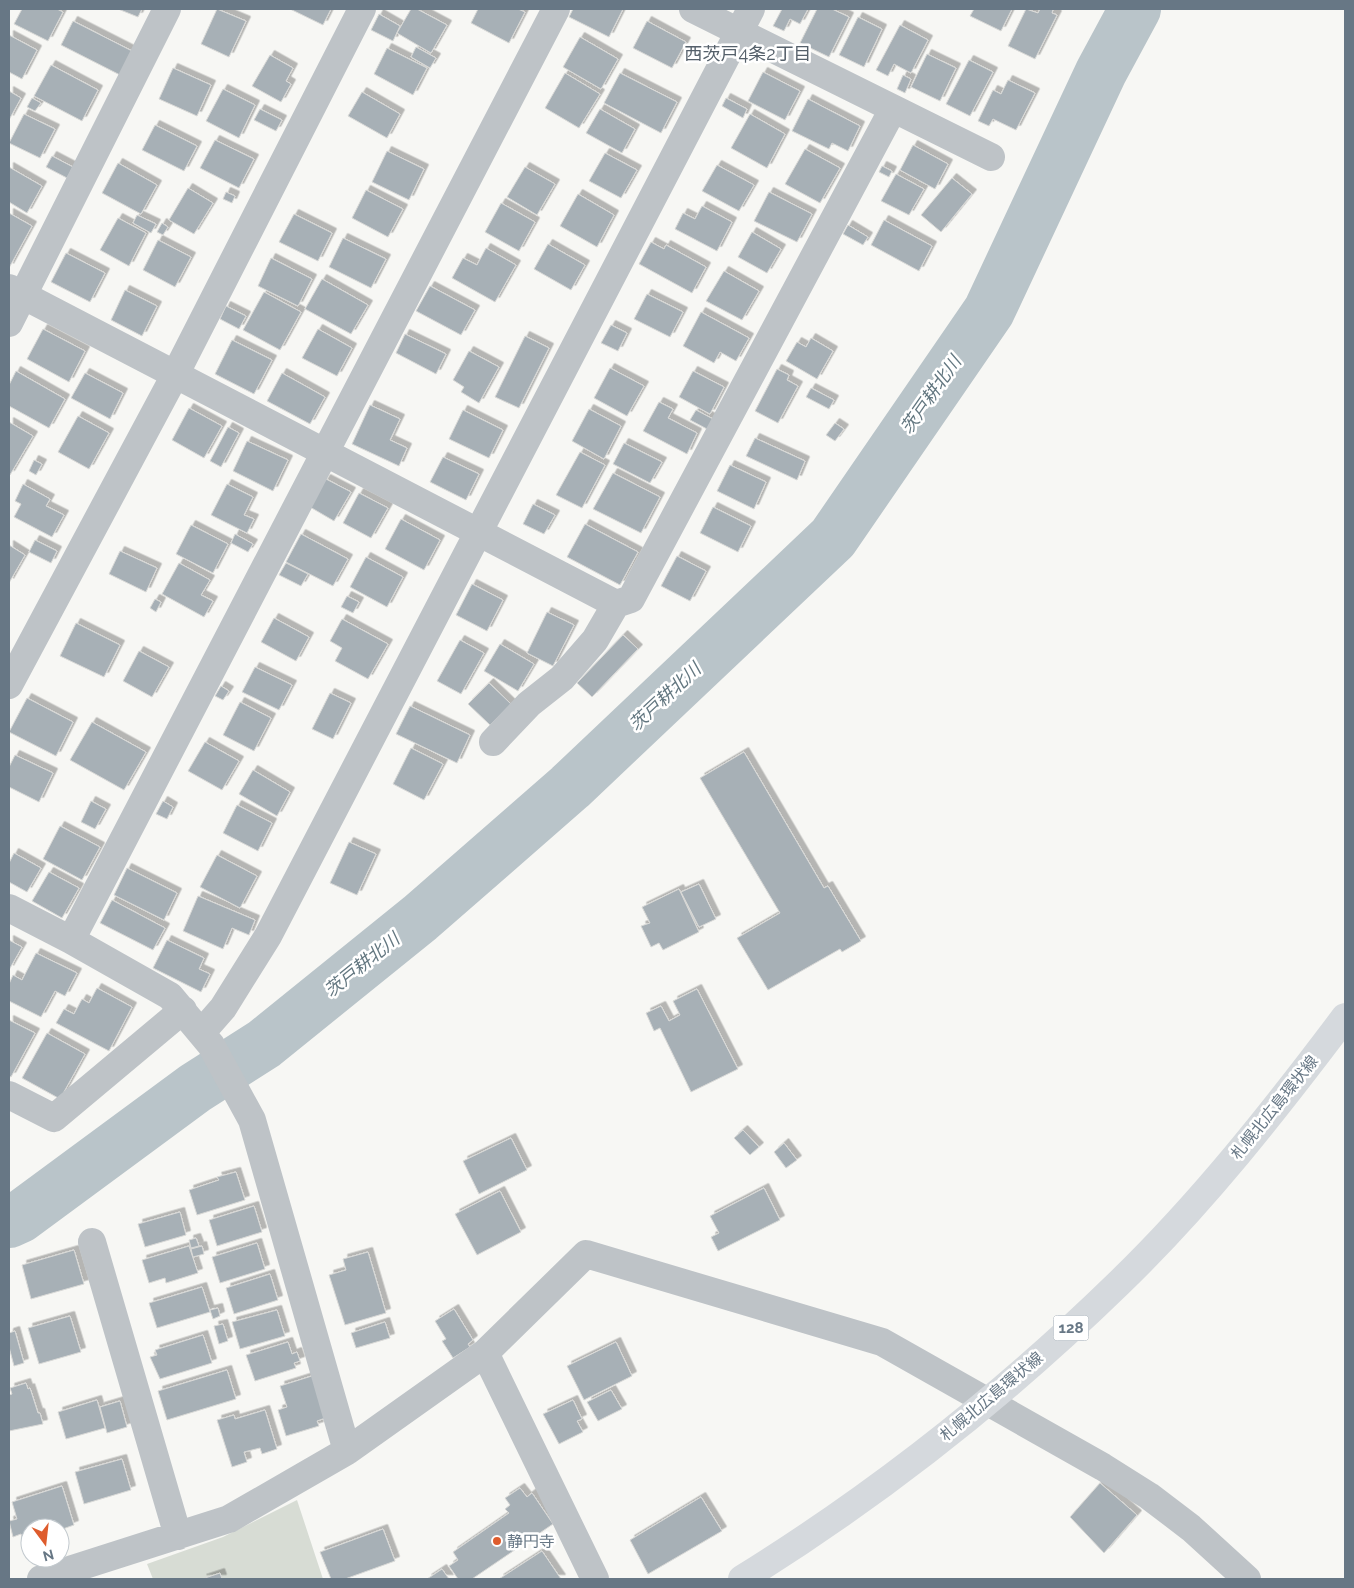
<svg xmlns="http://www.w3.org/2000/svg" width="1354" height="1588" font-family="Raleway,'Noto Sans JP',sans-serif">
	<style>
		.green { fill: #d7dcd4 }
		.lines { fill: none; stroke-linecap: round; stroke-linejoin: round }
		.river { stroke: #b9c4c9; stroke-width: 52 }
		.building { fill: #a7b0b6; stroke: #d9d9d7; filter: url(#shadow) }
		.minor { stroke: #bec3c7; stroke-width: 28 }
		.major { stroke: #d5d9dd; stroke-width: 28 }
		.poi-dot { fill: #de5c2d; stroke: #fff; stroke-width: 2 }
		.labels { text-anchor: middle; stroke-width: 5; stroke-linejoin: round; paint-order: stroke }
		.shield { fill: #fff; stroke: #95a0aa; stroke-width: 1 }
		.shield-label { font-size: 15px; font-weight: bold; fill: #677785 }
		.street-label { font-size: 16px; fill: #677785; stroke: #fff }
		.poi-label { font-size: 16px; fill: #677785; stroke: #fff; text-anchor: start }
		.neighbourhood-label { font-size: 18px; fill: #55606a; stroke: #fff }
		.water-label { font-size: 18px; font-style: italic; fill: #637780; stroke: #fff }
	</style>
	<defs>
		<filter id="shadow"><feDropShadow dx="4.5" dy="-4.5" stdDeviation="0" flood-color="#0004"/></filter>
	</defs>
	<rect width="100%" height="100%" fill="#f7f7f4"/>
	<path class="green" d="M297,1500L323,1579H153L147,1564L223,1537Z"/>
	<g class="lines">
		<path class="river" d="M9,1222L20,1217L195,1088L264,1044L420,918L570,787L833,538L989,311L1101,72L1135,9"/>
	</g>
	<path class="building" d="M22,9H57L63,12L48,41L14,24Z
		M118,9H142L138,17Z
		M217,9L246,21L229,57L201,44Z
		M290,9H331L323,25Z
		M411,9H417L447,25L431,53L397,33Z
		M478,9H518L525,12L509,43L471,23Z
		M573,9H623L609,37L569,17Z
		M782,9H808L800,24L790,19L784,31L773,26Z
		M817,9H832L849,17L829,57L800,43Z
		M974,9H1012L1001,31L970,16Z
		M1026,9L1038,13L1040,9H1053L1052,13L1057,15L1035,59L1008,46Z
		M379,14L400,26L393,41L371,30Z
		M858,17L882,29L864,67L839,55Z
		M73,21L132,51L120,75L61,45Z
		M647,21L686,42L672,68L633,48Z
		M900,25L928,40L911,73L894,64L888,76L876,70Z
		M9,35L37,50L22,79L9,72Z
		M580,37L618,59L601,89L563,67Z
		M416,47L436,58L430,68L411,57Z
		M387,48L427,68L413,95L374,74Z
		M927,54L956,68L940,101L911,87Z
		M270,55L293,68L286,81L291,84L281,102L252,86Z
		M969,60L993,72L970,116L946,104Z
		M51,65L98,90L82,121L34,96Z
		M173,68L211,85L197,116L159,99Z
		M763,72L800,91L785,120L748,101Z
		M565,73L600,94L579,128L545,108Z
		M620,73L677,102L661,133L604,103Z
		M903,75L911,79L905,93L897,89Z
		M1008,80L1035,93L1016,130L993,119L989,126L978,121L993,90L1001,94Z
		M223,89L255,105L239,138L206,121Z
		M9,91L21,98L9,120Z
		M362,92L400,114L387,138L348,116Z
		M32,98L41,103L35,111L27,107Z
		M726,98L747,109L743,118L722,106Z
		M808,99L860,126L848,151L832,143L829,149L792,131Z
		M260,109L282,120L276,131L254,120Z
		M600,109L635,129L622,153L586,133Z
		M24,114L55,129L40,158L9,143Z
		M750,114L785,134L767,168L731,148Z
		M155,125L197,146L184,171L142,150Z
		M215,140L254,159L239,188L200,168Z
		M913,145L948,164L935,189L900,170Z
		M805,149L840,168L820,203L785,184Z
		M387,151L424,169L409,200L372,182Z
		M605,153L637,170L621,198L589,181Z
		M52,156L73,167L67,178L46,167Z
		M118,163L157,185L141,214L102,193Z
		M717,165L754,185L739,211L702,191Z
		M882,166L892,171L889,177L879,172Z
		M9,167L42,186L27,213L9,202Z
		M525,167L555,184L537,215L507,197Z
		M896,174L924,189L909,215L881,201Z
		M952,178L972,194L941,232L921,215Z
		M188,188L213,203L194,234L169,220Z
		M366,190L403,209L388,237L352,218Z
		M226,192L235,196L232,203L223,199Z
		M769,192L812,214L797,242L754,221Z
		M578,194L614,215L597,247L560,226Z
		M501,203L535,222L519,251L485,232Z
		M702,206L732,222L717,251L675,229L683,213L695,219Z
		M9,213L32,226L9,268Z
		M294,214L332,233L318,261L279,242Z
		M137,215L156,224L151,233L133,223Z
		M118,218L146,233L129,266L100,250Z
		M884,220L932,246L919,271L871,245Z
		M162,223L168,227L163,235L157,232Z
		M848,225L868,237L863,245L843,234Z
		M752,232L781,249L767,273L738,257Z
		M343,238L386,259L371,288L329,267Z
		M158,240L191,257L175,287L143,270Z
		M651,242L664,249L666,245L706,267L692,293L639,264Z
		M548,244L585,265L571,290L534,269Z
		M486,248L516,265L495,302L452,278L463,258L477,265Z
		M66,253L105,273L90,302L51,282Z
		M271,258L312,279L298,306L258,286Z
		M724,271L759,291L742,320L706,301Z
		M322,279L368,305L351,334L305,309Z
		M430,286L475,310L461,335L416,311Z
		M125,290L157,306L142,336L111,320Z
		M264,292L301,312L280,350L243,330Z
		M647,294L683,312L670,337L634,319Z
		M226,306L246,316L239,329L220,319Z
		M701,312L749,338L736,361L720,352L714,363L683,346Z
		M611,325L627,333L618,351L601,343Z
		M43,329L85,351L69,382L27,359Z
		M318,329L352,348L337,376L302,358Z
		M405,334L446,354L436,374L396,353Z
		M525,336L549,348L519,408L495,397Z
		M811,338L833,351L817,379L786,361L797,342L806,347Z
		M232,340L272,360L254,394L215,374Z
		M469,351L499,367L479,403L461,392L464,387L453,380Z
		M610,368L644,386L627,416L594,398Z
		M777,369L789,375L787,380L798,386L778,423L755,411Z
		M16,371L65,399L49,428L9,406V385Z
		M693,371L724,387L710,414L679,397Z
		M85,373L123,393L110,419L71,398Z
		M282,373L325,397L310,424L267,401Z
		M811,388L834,400L829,409L806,397Z
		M659,402L673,409L668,418L697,433L687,454L643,431Z
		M370,405L400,419L390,440L407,448L399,466L352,444Z
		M189,408L222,426L204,458L172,440Z
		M589,409L621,426L604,459L572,441Z
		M463,410L503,430L489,458L449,439Z
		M696,410L713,419L707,429L690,420Z
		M78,416L109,433L89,469L58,452Z
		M9,422L33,436L10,475H9Z
		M835,423L844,429L835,441L826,435Z
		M228,427L239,433L221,467L210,461Z
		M755,438L805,461L797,480L746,456Z
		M247,441L288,460L273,491L233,471Z
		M624,443L662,462L650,483L613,464Z
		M580,452L605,465L582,508L556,495Z
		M443,457L479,474L466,500L430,482Z
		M34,460L42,464L36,475L29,471Z
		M730,465L766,482L754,509L717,491Z
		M613,473L660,497L641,533L593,509Z
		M326,479L351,492L334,521L310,507Z
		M23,484L50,499L46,506L64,515L52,537L14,517L21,504L15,501Z
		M227,484L253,497L244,515L254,519L247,533L211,515Z
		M359,493L388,508L371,538L343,523Z
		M533,504L555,515L544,534L523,524Z
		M713,507L751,526L738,552L700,533Z
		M401,519L440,540L424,570L385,549Z
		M585,524L638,552L620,585L567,557Z
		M191,525L228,544L213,573L176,554Z
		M235,534L253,544L248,552L231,543Z
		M301,534L348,559L333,586L286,562Z
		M35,540L57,551L51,563L29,552Z
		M9,545L25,555L9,583Z
		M120,551L157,568L146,592L109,574Z
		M677,556L706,571L690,601L661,586Z
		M366,557L403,577L387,607L350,587Z
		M179,563L210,580L201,595L213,601L204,617L162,594Z
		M286,563L308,574L301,586L279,575Z
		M472,584L503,600L487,631L456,615Z
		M347,596L359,602L353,613L341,607Z
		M155,599L161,602L156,612L150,608Z
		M547,612L574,625L553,666L527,653Z
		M274,618L309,637L296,661L261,642Z
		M342,619L388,644L368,679L335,661L342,648L330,641Z
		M76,623L120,645L104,677L60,656Z
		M623,635L638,649L592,697L577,683Z
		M460,640L484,653L461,694L437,681Z
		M500,644L534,664L518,691L484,671Z
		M139,651L169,667L152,697L123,681Z
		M255,667L292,685L279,710L242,692Z
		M489,683L511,704L490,725L468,704Z
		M221,686L229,691L223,700L215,696Z
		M330,693L351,703L333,739L312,729Z
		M27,698L73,722L56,756L9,732Z
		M240,702L271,718L254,751L223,735Z
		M410,706L470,735L457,763L396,734Z
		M92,722L146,752L124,790L70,760Z
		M205,742L239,761L222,790L188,771Z
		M411,748L443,764L424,800L393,784Z
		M744,752L824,888L828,886L861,941L842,952L840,949L768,990L737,938L780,913L700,778Z
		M15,755L53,773L39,802L9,787V767Z
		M253,770L290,792L277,816L239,794Z
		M91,801L106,809L95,829L81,822Z
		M163,801L173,807L167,819L156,814Z
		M237,805L272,823L258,851L223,833Z
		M60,826L100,847L82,880L43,859Z
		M349,842L376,854L357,895L330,883Z
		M14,853L41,868L27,892L9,882V863Z
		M217,855L257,876L240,908L200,887Z
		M127,868L177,893L164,920L114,895Z
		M49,872L79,888L62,918L32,901Z
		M699,884L716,919L699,927L681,892Z
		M679,889L699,932L663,950L659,943L651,947L641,926L650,923L642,907Z
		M198,896L255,920L249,935L232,928L223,949L183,931Z
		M112,900L165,928L153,950L100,923Z
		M9,940L22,947L9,970Z
		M167,940L204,958L199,969L210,974L201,992L153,968Z
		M36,953L77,973L65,996L55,991L41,1017L9,1001V984L13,975L22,980Z
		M97,988L132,1007L109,1051L56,1023L64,1009L74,1014L82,999L89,1003Z
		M697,989L738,1069L691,1092L660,1028L654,1031L646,1013L661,1006L669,1021L680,1015L673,1001Z
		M9,1020L35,1033L11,1077L9,1076Z
		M47,1033L85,1054L60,1099L22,1078Z
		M743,1130L759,1147L750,1155L734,1138Z
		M511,1138L527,1170L479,1194L463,1161Z
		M784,1143L797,1160L786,1168L774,1152Z
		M236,1172L245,1200L197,1215L189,1190L219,1180L217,1177Z
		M764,1188L780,1220L718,1251L711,1237L719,1233L710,1216Z
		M500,1191L521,1232L477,1255L455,1214Z
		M254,1206L262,1232L217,1246L209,1220Z
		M180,1212L186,1235L145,1247L138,1224Z
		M196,1238L199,1246L191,1248L189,1240Z
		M257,1243L265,1269L220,1283L212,1257Z
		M189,1246L198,1273L166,1283L165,1278L149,1283L142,1260Z
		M202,1246L204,1254L193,1257L191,1249Z
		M74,1250L84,1284L31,1299L22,1265Z
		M368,1252L386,1313L345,1325L329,1275L346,1270L343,1259Z
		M270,1274L278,1300L234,1314L226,1288Z
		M202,1287L210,1312L157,1328L149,1303Z
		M218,1308L220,1316L213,1319L210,1310Z
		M454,1309L473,1340L468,1344L470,1347L453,1358L442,1341L446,1339L435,1321Z
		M277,1310L285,1336L240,1349L232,1322Z
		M70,1316L81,1352L39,1364L28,1328Z
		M385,1322L390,1338L356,1348L351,1333Z
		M223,1324L228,1341L219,1344L214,1326Z
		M15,1331L24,1363L14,1366L9,1347V1333Z
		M203,1335L212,1363L160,1379L150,1357L157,1355L155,1350Z
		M288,1342L292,1354L297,1352L300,1361L294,1363L296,1368L255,1381L246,1355Z
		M616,1342L632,1376L584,1400L567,1366Z
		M227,1370L236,1399L167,1420L158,1391Z
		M315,1375L328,1417L317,1421L319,1426L286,1436L278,1410L287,1407L280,1386Z
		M26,1383L28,1389L30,1388L38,1413H40L43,1424L9,1431V1395L12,1394L10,1388Z
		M611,1390L622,1409L598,1421L587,1402Z
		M97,1400L105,1428L66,1439L58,1412Z
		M573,1400L582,1419L577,1421L583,1432L559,1444L543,1414Z
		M120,1401L127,1427L107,1433L100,1407Z
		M265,1410L277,1449L262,1454L260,1448L244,1452L247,1462L232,1467L217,1420L234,1415L235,1419Z
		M122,1459L131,1490L84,1504L75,1472Z
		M1100,1483L1137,1515L1104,1553L1070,1517Z
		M62,1486L74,1525L60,1530L30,1528V1539L23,1541L21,1534L13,1537L9,1521L17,1519L12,1502Z
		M520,1488L527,1497L532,1493L553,1524L472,1579H458L449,1566L458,1560L453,1552L509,1513L505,1509L510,1505L505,1498Z
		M701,1497L722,1531L648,1574L630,1540Z
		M383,1529L395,1561L345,1579H331L320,1552Z
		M542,1551L561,1579H499Z
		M442,1569L449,1579H427Z
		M220,1573L222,1579H202Z"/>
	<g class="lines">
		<path class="minor" d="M693,9L991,157
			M9,288L616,604
			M9,323L167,9
			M9,685L175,375L362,9
			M493,742L529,704L562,678L595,640L616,604L631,599L893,109
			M9,908L71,940L170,996L211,1045L252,1120L347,1451
			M71,940L556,9
			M202,1032L223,1008L268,936L751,9
			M9,1095L54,1118L183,1010
			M92,1242L178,1536
			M485,1353L595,1579
			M41,1579L229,1519L347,1451L485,1353L586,1254L882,1342L1103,1467L1149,1496L1191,1528L1247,1579"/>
		<path class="major" d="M742,1579C877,1495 1004,1395 1118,1284C1202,1203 1275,1110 1345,1017"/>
	</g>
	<circle class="poi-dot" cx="497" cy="1541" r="5"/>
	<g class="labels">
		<rect class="shield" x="1053.5" y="1315.5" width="35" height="25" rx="4"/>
		<g class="shield-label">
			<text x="1071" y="1333">128</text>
		</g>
		<g class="street-label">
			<text transform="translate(1274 1107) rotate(-51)" y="6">札幌北広島環状線</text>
			<text transform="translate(991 1396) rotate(-40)" y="6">札幌北広島環状線</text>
		</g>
		<g class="poi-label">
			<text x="507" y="1547">静円寺</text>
		</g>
		<g class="neighbourhood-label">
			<text x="748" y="60">西茨戸4条2丁目</text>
		</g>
		<g class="water-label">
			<text transform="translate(931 395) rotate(-55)" y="6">茨戸耕北川</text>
			<text transform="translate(665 697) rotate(-43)" y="6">茨戸耕北川</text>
			<text transform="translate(362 965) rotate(-39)" y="6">茨戸耕北川</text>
		</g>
	</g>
	<rect width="1354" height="1588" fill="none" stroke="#677785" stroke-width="20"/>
	<g transform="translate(45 1543) rotate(165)"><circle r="24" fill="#ffffff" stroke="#c2c9ce"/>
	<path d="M0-4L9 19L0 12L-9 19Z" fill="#de5c2d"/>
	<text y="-8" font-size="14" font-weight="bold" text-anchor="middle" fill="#677785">N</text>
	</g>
</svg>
